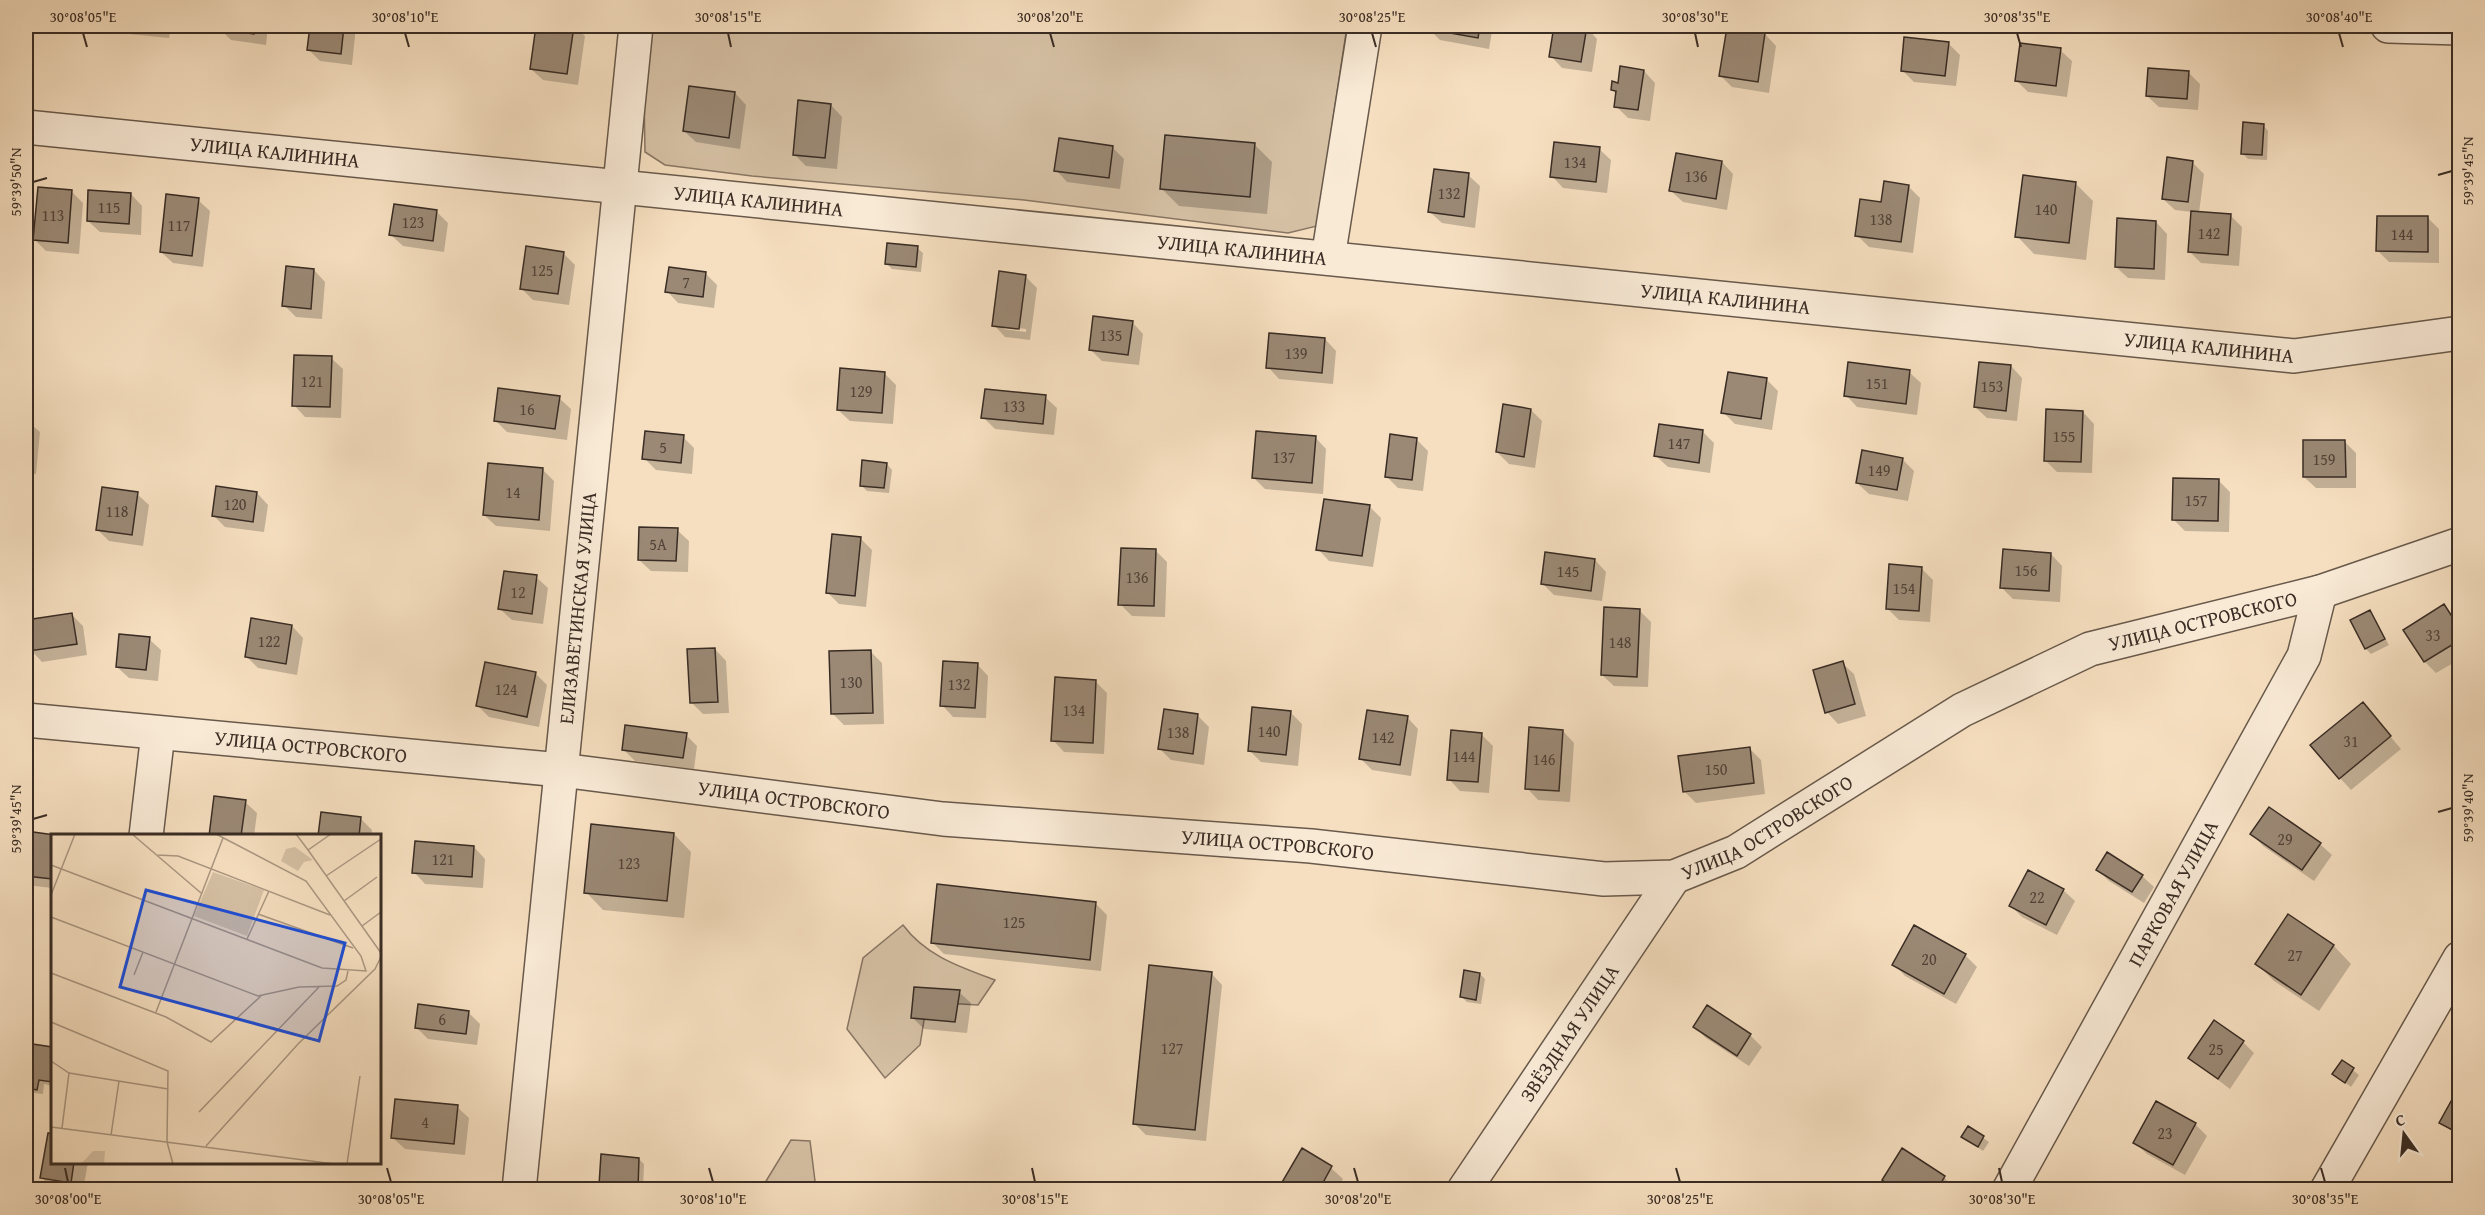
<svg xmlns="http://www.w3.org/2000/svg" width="2485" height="1215" font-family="'Gentium Book Plus',serif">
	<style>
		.green { fill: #d6c1a5; stroke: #887664; stroke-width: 1.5 }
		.shadow { fill: #0003; fill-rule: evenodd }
		.building { fill: #9b8975; stroke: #392c24; stroke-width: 1.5 }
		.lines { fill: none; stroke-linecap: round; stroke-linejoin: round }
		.minor-casing { stroke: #68594b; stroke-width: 36 }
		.minor { stroke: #f9ead6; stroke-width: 33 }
		.ticks { fill: none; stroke: #392c24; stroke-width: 2 }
		.labels { text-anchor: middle; stroke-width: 6; stroke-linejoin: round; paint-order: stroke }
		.number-label { font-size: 16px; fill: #524338 }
		.street-label { font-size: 20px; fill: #392c24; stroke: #f9ead6 }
		.inset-road { fill: none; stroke: #aa9782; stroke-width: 1.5 }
		.view { fill: #1d4ed8; fill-opacity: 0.15; stroke: #1d4ed8; stroke-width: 3 }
		.inset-edge { fill: none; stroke: #392c24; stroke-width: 3 }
		.neatline { fill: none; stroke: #392c24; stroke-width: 2 }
		.ticks-label { font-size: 15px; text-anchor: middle; fill: #392c24 }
	</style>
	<rect width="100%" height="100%" fill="#f6dfc0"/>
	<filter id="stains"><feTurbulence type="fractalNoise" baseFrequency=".00333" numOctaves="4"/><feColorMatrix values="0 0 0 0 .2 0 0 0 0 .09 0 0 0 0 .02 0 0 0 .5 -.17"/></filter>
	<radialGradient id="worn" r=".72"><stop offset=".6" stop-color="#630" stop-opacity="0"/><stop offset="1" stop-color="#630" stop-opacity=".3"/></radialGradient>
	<path class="green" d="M651,26H1347L1317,226L1288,233L1024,200L752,176L665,165L645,152L644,95Z
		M903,925C926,956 960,967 995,980L978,1005L927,1002L920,1045L885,1078L847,1029L863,958Z
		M791,1140L810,1141L816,1189H763V1186Z"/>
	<path class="shadow" d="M54,26H77L76,30Z
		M121,26H171L169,38L129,34Z
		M219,26H268L266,45L231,40L219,28Z
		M311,26H356L352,65L320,61L308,49Z
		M537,26H574L585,36L578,85L543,80L531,69Z
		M1429,26H1493L1489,49L1440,40L1429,29Z
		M1556,26L1586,27L1597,39L1592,72L1562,68L1551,56Z
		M1765,34L1776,46L1769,93L1732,87L1721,76Z
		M1948,43L1960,55L1956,86L1914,82L1902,70Z
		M2060,50L2072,61L2067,97L2028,92L2016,80Z
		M1644,71L1655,83L1650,121L1628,118L1616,106L1617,95L1612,90Z
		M2189,73L2200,84L2198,110L2159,107L2147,96Z
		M735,93L746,105L740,149L696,142L684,131Z
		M831,105L842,117L837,169L806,166L794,154Z
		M2263,125L2268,131L2267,160L2248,159L2243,154Z
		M1254,144L1272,162L1267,214L1179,206L1162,189Z
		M1112,147L1124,159L1120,189L1067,182L1056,170Z
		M1599,149L1611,160L1607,193L1563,188L1552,176Z
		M1722,162L1733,174L1727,210L1683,202L1671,191Z
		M2192,162L2204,174L2199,213L2230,215L2242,227L2239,266L2201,263L2189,251L2192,212L2175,210L2163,199Z
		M1468,175L1480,186L1475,228L1442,223L1430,212Z
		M2075,183L2093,201L2086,260L2034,254L2017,236Z
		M1908,186L1920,198L1913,253L1869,247L1857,235L1882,204Z
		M71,191L83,203L79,254L46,251L34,239Z
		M131,194L142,206L141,235L100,232L88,221Z
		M198,200L210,211L203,267L173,263L161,252Z
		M436,211L448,223L444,252L403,246L391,235Z
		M2428,218L2439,229V263L2389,262L2378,251Z
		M2156,222L2167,234L2165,280L2128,278L2116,267Z
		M917,248L923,253L921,272L892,269L887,264Z
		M563,253L575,265L569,305L533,300L521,288Z
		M314,270L325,282L322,319L296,317L284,305Z
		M706,274L717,285L714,308L678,303L667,291Z
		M1025,276L1037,288L1030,340L1005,337L994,325ZM1004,326L1026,329V332L1004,329Z
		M1132,322L1143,334L1139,365L1102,361L1090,349Z
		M1325,339L1336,351L1333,384L1279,379L1268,367Z
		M331,358L343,369L341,418L305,417L294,405Z
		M2011,366L2022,378L2017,421L1987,418L1975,407Z
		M1909,372L1921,383L1917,415L1857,407L1846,395Z
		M884,373L896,385L893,424L850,421L838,410Z
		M1767,380L1778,391L1772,430L1735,424L1723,412Z
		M1045,397L1057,408L1054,435L995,429L983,417Z
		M559,398L571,409L567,440L507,432L495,420Z
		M1531,410L1542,421L1535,468L1509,464L1497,452Z
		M2083,412L2094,424L2092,473L2057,472L2045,460Z
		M26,420L40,432L36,474L26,473Z
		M2460,431V449L2455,432Z
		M1703,432L1714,443L1710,473L1668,467L1656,456Z
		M683,437L694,448L692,474L656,470L644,458Z
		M1315,437L1326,449L1323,494L1265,489L1254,478Z
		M1416,439L1428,451L1423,491L1398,488L1387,477Z
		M2344,441L2356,453V488H2316L2304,477Z
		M1902,459L1914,471L1908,501L1869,494L1857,483Z
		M887,464L892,470L889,493L867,491L861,485Z
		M543,470L554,481L550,531L496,526L484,515Z
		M2219,481L2230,492L2229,532L2185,531L2173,519Z
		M257,493L268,505L264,532L225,527L214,516Z
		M137,494L149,505L143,546L109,541L98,530Z
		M1369,506L1381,518L1373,567L1329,561L1318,549Z
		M677,530L689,541L688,572L651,571L639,560Z
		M861,539L872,550L866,607L839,604L828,593Z
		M1156,551L1167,562L1165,617L1132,616L1120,604Z
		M2051,554L2062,566L2060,602L2013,599L2001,587Z
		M1595,560L1606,572L1602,601L1554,595L1542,583Z
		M1921,568L1933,580L1930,622L1899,620L1888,609Z
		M536,577L548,588L543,624L512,620L500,609Z
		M2444,606L2460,625V659L2436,673L2425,662L2405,631Z
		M1639,610L1651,622L1648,687L1614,686L1602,675Z
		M2370,612L2389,645L2371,654L2366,649Z
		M72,615L83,626L87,655L42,662L31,650Z
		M292,626L303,638L297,675L258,668L247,657Z
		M149,639L161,650L158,681L129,678L117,667Z
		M715,649L726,661L729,713L703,714L691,702Z
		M870,651L882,663L884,724L844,725L832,713Z
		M1842,663L1854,674L1866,716L1838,724L1827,712Z
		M977,664L988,676L986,718L953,717L942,705Z
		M536,674L547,685L539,727L489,717L478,706Z
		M1095,681L1107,693L1104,754L1064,752L1053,740Z
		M2363,704L2401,749L2351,790L2340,778Z
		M1290,712L1302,724L1298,766L1261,762L1249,750Z
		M1198,716L1209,727L1204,765L1171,760L1159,748Z
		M1407,717L1418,729L1411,776L1372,770L1361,759Z
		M1563,731L1574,743L1570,802L1538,800L1527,788Z
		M1481,734L1493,746L1489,793L1460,791L1449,779Z
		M686,735L697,746L694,769L635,761L623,749Z
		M1749,748L1761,760L1765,794L1696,803L1684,791Z
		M245,802L257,813L254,836H210Z
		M360,818L372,830L371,836H319Z
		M26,833L52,836V888L26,885Z
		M674,834L691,852L684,918L603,910L586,892Z
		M2252,834L2320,844L2332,855L2314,881L2263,846Z
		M474,847L485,859L483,888L425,884L414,872Z
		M2098,870L2142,876L2154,887L2144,903L2109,881Z
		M2063,890L2075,901L2057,935L2022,917L2011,906Z
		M1096,904L1107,915L1101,971L944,954L932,942Z
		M2288,916L2334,946L2351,964L2319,1011L2274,981L2257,964Z
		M1965,955L1977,967L1956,1004L1905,976L1894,964Z
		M1211,973L1222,985L1206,1141L1146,1135L1134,1123Z
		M1480,974L1485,979L1481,1004L1467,1002L1462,997Z
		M959,992L971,1003L967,1033L924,1029L912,1017Z
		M1707,1007L1750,1035L1762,1047L1749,1066L1706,1038L1695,1027Z
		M468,1012L480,1024L477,1045L428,1039L416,1027Z
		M2243,1042L2254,1053L2230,1089L2189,1058Z
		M26,1045L52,1048V1086L44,1084L43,1094L26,1092Z
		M2342,1062L2359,1075L2351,1087L2334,1074Z
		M2460,1088V1138L2441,1122Z
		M457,1107L469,1118L465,1155L405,1149L393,1138Z
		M2195,1124L2207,1136L2185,1175L2147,1154L2135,1143Z
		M1969,1128L1989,1142L1983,1151L1963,1137Z
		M49,1134L52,1135V1162H88L83,1190L54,1189L42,1178Z
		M1302,1151L1331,1168L1343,1179L1337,1190H1288L1283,1184Z
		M639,1159L644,1164L643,1190H605L600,1184Z
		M1944,1177L1955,1190H1894L1884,1180Z"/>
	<path class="building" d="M218,26H256L254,34L217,29Z
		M310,26H344L341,54L307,50Z
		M536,26H574L567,74L530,69Z
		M1428,26H1480L1478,38L1427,29Z
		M1554,26H1587L1581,62L1549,57Z
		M1727,27L1765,33L1758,82L1719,76Z
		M1904,37L1949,42L1945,76L1901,71Z
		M2020,43L2061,48L2056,86L2015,81Z
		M1620,66L1644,70L1638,110L1614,107L1616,91L1611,90L1612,81L1618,83Z
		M2148,68L2189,71L2187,99L2146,96Z
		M689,86L735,92L729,138L683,131Z
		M798,100L831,104L825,158L793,155Z
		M2243,122L2264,124L2262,155L2241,154Z
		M1165,135L1255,143L1250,197L1160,189Z
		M1059,138L1113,146L1109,178L1054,171Z
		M1554,142L1600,147L1596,182L1550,177Z
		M1676,153L1722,161L1716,199L1669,191Z
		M2167,157L2193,161L2188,202L2162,199Z
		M1434,169L1469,173L1464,217L1428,212Z
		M2023,175L2076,182L2069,243L2015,237Z
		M1884,181L1909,185L1901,242L1855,236L1860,199L1881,202Z
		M38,187L72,190L68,243L33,240Z
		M88,190L131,193L129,224L87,221Z
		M166,194L199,198L192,256L160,252Z
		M394,204L437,210L433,241L389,235Z
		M2191,211L2231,214L2228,255L2188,252Z
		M2377,216H2428V252L2376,251Z
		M2117,218L2156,221L2154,269L2115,267Z
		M887,243L918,246L916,267L885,264Z
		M526,246L564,252L558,294L520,289Z
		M286,266L314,269L311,309L282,306Z
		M669,267L706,272L703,297L665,292Z
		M999,271L1026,275L1019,329L992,326Z
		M1093,316L1133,321L1128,355L1089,350Z
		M1269,333L1325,338L1322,373L1266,368Z
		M294,355L332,356L330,407L292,406Z
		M1848,362L1910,370L1906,404L1844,396Z
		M1979,362L2011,365L2006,411L1974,407Z
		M840,368L885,372L882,413L837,410Z
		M1728,372L1767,378L1761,419L1721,413Z
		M498,388L560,396L555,429L494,421Z
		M985,389L1046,395L1043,424L981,418Z
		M1503,404L1531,409L1524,457L1496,452Z
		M2046,409L2083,411L2081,462L2044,461Z
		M1659,424L1703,430L1699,463L1654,456Z
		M645,431L684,435L681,463L642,459Z
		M1256,431L1316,436L1312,483L1252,478Z
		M1390,434L1417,438L1412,480L1385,477Z
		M2303,440H2345L2346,477H2303Z
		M1862,450L1903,458L1897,490L1856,483Z
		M862,460L887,463L884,488L860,486Z
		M488,463L543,468L539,520L483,515Z
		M2173,478L2219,479L2218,521L2172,520Z
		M216,486L257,492L253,522L212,516Z
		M102,487L138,492L132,535L96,530Z
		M1324,499L1370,505L1362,556L1316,550Z
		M639,527L678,528L676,561L638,560Z
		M832,534L861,537L855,596L826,593Z
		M1121,548L1156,549L1154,606L1118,605Z
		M2003,549L2051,553L2049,591L2000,588Z
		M1545,552L1595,559L1591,591L1541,584Z
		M1889,564L1922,567L1919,611L1886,609Z
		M504,571L537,575L532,614L498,609Z
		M2444,604L2460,629V640L2424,662L2403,630Z
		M1604,607L1640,609L1637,677L1601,675Z
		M2370,610L2385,639L2365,649L2350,620Z
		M72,613L77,644L29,651L26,620Z
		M251,618L292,625L286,664L245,657Z
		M119,634L150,637L146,670L116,667Z
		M715,648L718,702L690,703L687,649Z
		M871,650L873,713L831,714L829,651Z
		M943,661L978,663L975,708L940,706Z
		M1843,661L1855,704L1825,713L1813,670Z
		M485,662L536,672L527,717L476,706Z
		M1055,677L1096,680L1093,743L1051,741Z
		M2363,702L2391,736L2339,779L2310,745Z
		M1252,707L1291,711L1286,755L1248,751Z
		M1164,709L1198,714L1193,754L1158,749Z
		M1367,710L1408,716L1400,765L1359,759Z
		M625,725L687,733L683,758L622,750Z
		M1529,727L1563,730L1559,791L1525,789Z
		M1451,730L1482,733L1478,782L1447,780Z
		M1750,747L1754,783L1683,792L1678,756Z
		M214,796L246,800L241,836H209Z
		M2269,807L2321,843L2302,870L2250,834Z
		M321,812L361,817L359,836H318Z
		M591,824L674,833L667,901L584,893Z
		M26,831L62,836H52V879L26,876Z
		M415,841L474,846L472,877L412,873Z
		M2107,852L2143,875L2132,892L2096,870Z
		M2028,870L2064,889L2046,925L2009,906Z
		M937,884L1096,902L1090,960L931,943Z
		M2288,914L2334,945L2301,995L2255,964Z
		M1914,925L1966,954L1944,994L1892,965Z
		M1149,965L1212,972L1195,1130L1133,1124Z
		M1464,970L1480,973L1476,1000L1460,997Z
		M914,987L960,990L955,1022L911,1018Z
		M418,1004L469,1011L466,1034L415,1028Z
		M1707,1005L1751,1034L1737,1056L1693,1027Z
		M2214,1020L2244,1041L2218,1079L2188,1058Z
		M26,1043L52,1047V1082L39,1080L37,1090L26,1088Z
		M2342,1060L2354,1068L2345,1083L2332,1074Z
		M2460,1085V1134L2439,1123Z
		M395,1099L458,1105L454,1144L391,1138Z
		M2156,1101L2196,1123L2173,1165L2133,1143Z
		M1968,1126L1984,1136L1978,1147L1961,1137Z
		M48,1133H52V1162H74L71,1183L40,1178Z
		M1302,1148L1332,1166L1319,1190H1290L1281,1184Z
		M1902,1148L1945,1176L1937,1190H1897L1882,1180Z
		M601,1154L639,1158L638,1188L599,1185Z"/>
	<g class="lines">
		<g class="minor-casing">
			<g id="minor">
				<path d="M2388,26L2460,28"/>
				<path id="s1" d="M26,127L2294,356L2460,333"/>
				<path d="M1328,258L1365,26"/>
				<path id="s2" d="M26,720L561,770L943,819L1311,846L1604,879L1674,877L1736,852L1962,710L2090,649L2320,592L2460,544"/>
				<path d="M146,836L158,733"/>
				<path id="s3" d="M519,1190L636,26"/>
				<path id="s4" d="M1464,1190L1674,877"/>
				<path id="s5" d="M2009,1190L2304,656L2320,592"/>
				<path d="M2327,1190L2460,958"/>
			</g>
		</g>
		<use href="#minor" class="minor"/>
	</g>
	<path class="ticks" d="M83,33L87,47M405,33L409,47M728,33L731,47M1050,33L1054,47M1372,33L1376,47M1695,33L1698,47M2017,33L2021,47M2339,33L2343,47M2438,175L2452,171M33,182L47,178M2438,812L2452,808M33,819L47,815M65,1168L68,1182M387,1168L391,1182M709,1168L713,1182M1032,1168L1035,1182M1354,1168L1358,1182M1676,1168L1680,1182M1999,1168L2002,1182M2321,1168L2325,1182"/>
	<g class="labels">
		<g class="number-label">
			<text x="1575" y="168">134</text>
			<text x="1696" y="182">136</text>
			<text x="1449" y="199">132</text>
			<text x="109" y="213">115</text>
			<text x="2046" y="215">140</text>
			<text x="53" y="221">113</text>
			<text x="1881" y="225">138</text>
			<text x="413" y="228">123</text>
			<text x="179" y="231">117</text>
			<text x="2209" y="239">142</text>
			<text x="2402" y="240">144</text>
			<text x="542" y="276">125</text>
			<text x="686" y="288">7</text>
			<text x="1111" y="341">135</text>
			<text x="1296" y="359">139</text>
			<text x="312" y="387">121</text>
			<text x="1877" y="389">151</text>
			<text x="1992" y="392">153</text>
			<text x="861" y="397">129</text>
			<text x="1014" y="412">133</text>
			<text x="527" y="415">16</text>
			<text x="2064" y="442">155</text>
			<text x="1679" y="449">147</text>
			<text x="663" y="453">5</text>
			<text x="1284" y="463">137</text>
			<text x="2324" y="465">159</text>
			<text x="1879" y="476">149</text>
			<text x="513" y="498">14</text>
			<text x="2196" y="506">157</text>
			<text x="235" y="510">120</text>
			<text x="117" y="517">118</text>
			<text x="658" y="550">5А</text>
			<text x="2026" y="576">156</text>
			<text x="1568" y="577">145</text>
			<text x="1137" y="583">136</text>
			<text x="1904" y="594">154</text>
			<text x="518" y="598">12</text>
			<text x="2433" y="641">33</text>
			<text x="269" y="647">122</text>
			<text x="1620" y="648">148</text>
			<text x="851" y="688">130</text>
			<text x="959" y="690">132</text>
			<text x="506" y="695">124</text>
			<text x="1074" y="716">134</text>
			<text x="1269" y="737">140</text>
			<text x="1178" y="738">138</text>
			<text x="1383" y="743">142</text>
			<text x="2351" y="747">31</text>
			<text x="1464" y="762">144</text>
			<text x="1544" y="765">146</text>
			<text x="1716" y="775">150</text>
			<text x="2285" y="845">29</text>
			<text x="443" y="865">121</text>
			<text x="629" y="869">123</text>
			<text x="2037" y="903">22</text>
			<text x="1014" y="928">125</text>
			<text x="2295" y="961">27</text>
			<text x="1929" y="965">20</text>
			<text x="442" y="1025">6</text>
			<text x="1172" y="1054">127</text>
			<text x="2216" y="1055">25</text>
			<text x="425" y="1128">4</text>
			<text x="2165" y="1139">23</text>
		</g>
		<g class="street-label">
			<text dy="7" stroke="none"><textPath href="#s1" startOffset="250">УЛИЦА КАЛИНИНА</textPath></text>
			<text dy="7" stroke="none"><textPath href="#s1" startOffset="736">УЛИЦА КАЛИНИНА</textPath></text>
			<text dy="7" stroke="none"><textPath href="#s1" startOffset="1222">УЛИЦА КАЛИНИНА</textPath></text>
			<text dy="7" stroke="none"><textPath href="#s1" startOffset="1708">УЛИЦА КАЛИНИНА</textPath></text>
			<text dy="7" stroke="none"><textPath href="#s1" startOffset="2194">УЛИЦА КАЛИНИНА</textPath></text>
			<text dy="7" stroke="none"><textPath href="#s3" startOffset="585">ЕЛИЗАВЕТИНСКАЯ УЛИЦА</textPath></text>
			<text dy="7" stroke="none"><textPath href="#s2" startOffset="2248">УЛИЦА ОСТРОВСКОГО</textPath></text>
			<text dy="7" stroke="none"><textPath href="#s2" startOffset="286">УЛИЦА ОСТРОВСКОГО</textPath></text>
			<text dy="7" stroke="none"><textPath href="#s2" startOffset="772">УЛИЦА ОСТРОВСКОГО</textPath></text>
			<text dy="7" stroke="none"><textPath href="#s2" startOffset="1762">УЛИЦА ОСТРОВСКОГО</textPath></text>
			<text dy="7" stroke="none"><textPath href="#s2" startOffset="1258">УЛИЦА ОСТРОВСКОГО</textPath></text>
			<text dy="7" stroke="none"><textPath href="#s5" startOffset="339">ПАРКОВАЯ УЛИЦА</textPath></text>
			<text dy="7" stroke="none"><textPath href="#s4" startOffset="189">ЗВЁЗДНАЯ УЛИЦА</textPath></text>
		</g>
	</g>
	<g transform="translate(51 834)">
		<rect width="330" height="330" fill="#f6dfc0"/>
		<path d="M244,13L262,26L253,28L247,37L230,27L235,15ZM162,38L213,56L196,102L143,82ZM42,317H54L53,330H30Z" fill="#d6c1a5"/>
		<path class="inset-road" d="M81,0L150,59M245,0L257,16L280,0M257,16L330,119M105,21L127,22L279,81M0,31L271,134L315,137L310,122L255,47L165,0M275,42L330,5M0,61L24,0M293,67L326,43M207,80L302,114M0,83L207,162L248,153L286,152L295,146L297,137M311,92L330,78M196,105L218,57M0,139L115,183L160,208L210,162M83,141L92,118M105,178L172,4M0,188L117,237L116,308L122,330M0,227L18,239L117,255M148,278L268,153M0,293L283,330M11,294L18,239M60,301L68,247M155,312L247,210L324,135L330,123M296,330L309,242"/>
		<path class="view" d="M95,56L294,109L268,207L69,153Z"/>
		<rect width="330" height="330" class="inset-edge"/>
	</g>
	<rect width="2485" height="1215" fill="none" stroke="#f6dfc0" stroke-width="66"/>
	<g transform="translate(2404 1134) rotate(345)" stroke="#f9ead6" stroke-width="4.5" paint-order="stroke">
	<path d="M0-4.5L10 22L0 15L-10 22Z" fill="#392c24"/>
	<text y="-9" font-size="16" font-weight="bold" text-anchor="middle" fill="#392c24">С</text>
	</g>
	<rect x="33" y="33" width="2419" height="1149" class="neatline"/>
	<g class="ticks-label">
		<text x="83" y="22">30°08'05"E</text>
		<text x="405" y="22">30°08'10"E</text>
		<text x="728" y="22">30°08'15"E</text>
		<text x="1050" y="22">30°08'20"E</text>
		<text x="1372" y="22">30°08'25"E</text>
		<text x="1695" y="22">30°08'30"E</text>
		<text x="2017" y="22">30°08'35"E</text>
		<text x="2339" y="22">30°08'40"E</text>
		<text transform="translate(2468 171) rotate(-90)" y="5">59°39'45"N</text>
		<text transform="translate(16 182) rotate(-90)" y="5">59°39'50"N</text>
		<text transform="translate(2468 808) rotate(-90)" y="5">59°39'40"N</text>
		<text transform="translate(16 819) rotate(-90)" y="5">59°39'45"N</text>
		<text x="68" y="1204">30°08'00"E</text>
		<text x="391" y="1204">30°08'05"E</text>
		<text x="713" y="1204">30°08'10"E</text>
		<text x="1035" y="1204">30°08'15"E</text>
		<text x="1358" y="1204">30°08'20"E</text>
		<text x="1680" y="1204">30°08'25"E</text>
		<text x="2002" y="1204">30°08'30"E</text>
		<text x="2325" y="1204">30°08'35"E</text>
	</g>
	<rect width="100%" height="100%" filter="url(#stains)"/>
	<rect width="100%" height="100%" fill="url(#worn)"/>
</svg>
